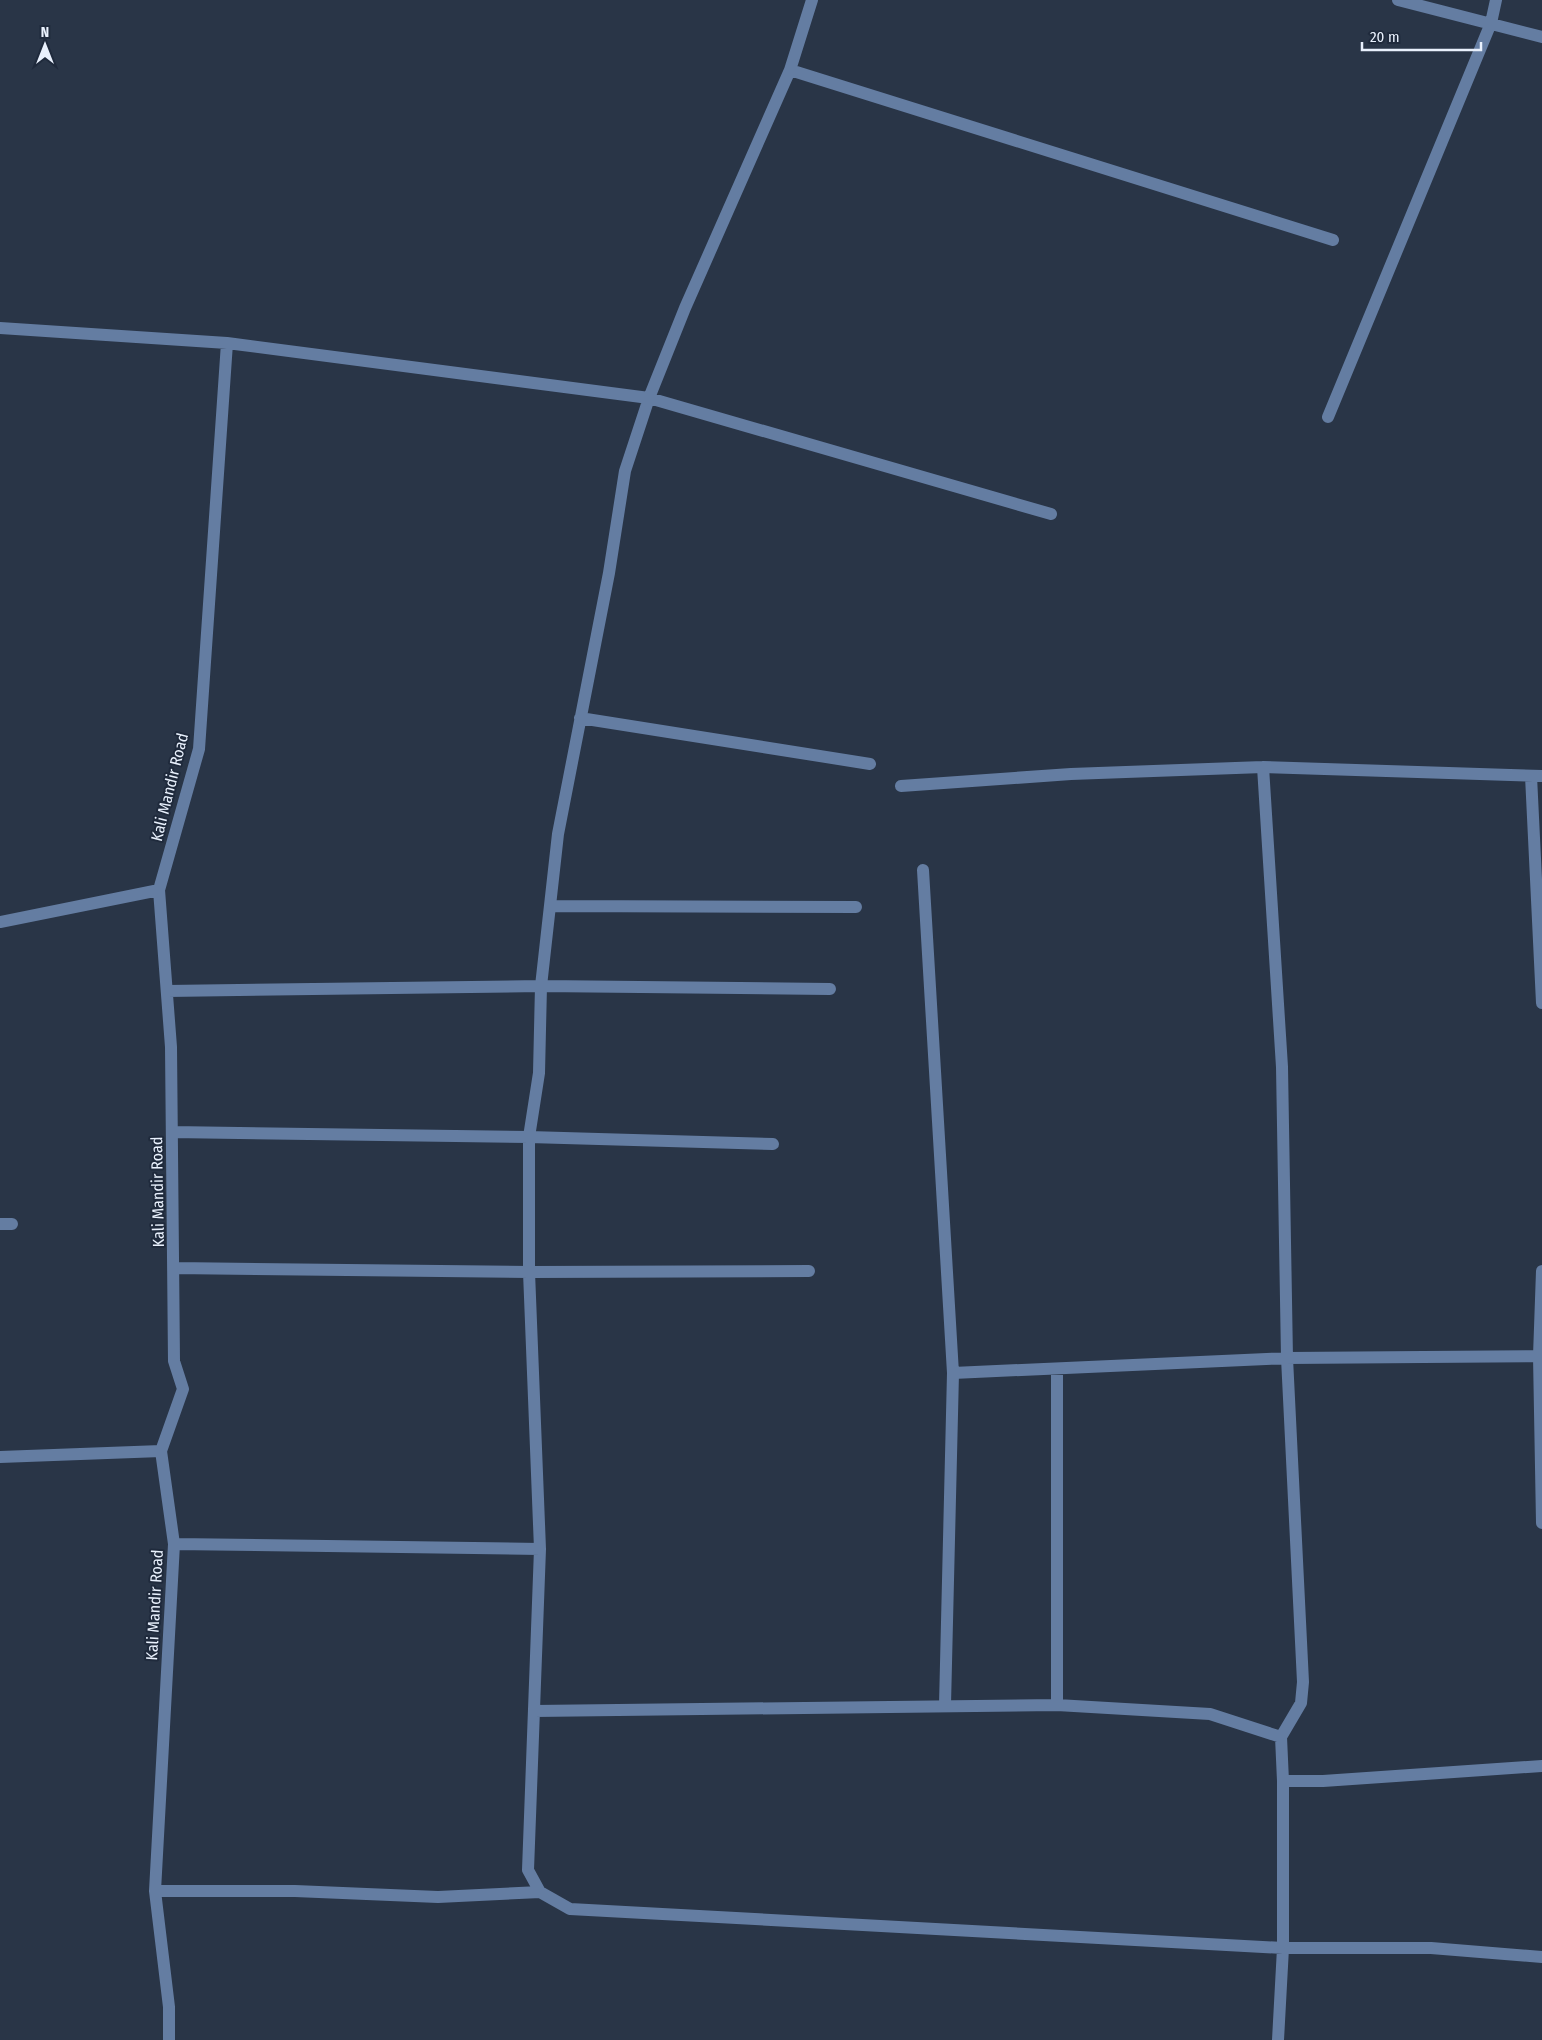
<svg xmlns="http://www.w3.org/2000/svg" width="1542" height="2040" font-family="'Fira Sans Condensed',sans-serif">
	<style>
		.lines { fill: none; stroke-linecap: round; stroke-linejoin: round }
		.minor { stroke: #647da2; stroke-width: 12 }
		.labels { text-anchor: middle; stroke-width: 4; stroke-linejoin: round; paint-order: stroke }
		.street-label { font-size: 16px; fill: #e9f1fd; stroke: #1f2a3c }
	</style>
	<rect width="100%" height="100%" fill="#293547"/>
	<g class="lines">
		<path class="minor" d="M812,0L790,70L685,308L649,398L625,471L609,573L558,834L541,986L539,1073L529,1137V1272L540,1549L528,1870L540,1892L570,1909L1283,1948H1431L1542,1957
			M1398,0L1542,37
			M790,70L1333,240
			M0,328L227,343L649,398L1051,514
			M1328,417L1491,23L1496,0
			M580,718L870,764
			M1531,776L1542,1003
			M901,786L1071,774L1263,767
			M923,870L953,1373L945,1705
			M550,906L856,907
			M0,922L159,890
			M167,991L541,986L830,989
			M172,1132L529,1137L773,1144
			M0,1224H12
			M174,1268L529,1272L809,1271
			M1542,1271L1539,1356L1542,1523
			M1057,1369V1705
			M953,1373L1287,1358L1542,1356
			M0,1457L161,1451
			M174,1544L540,1549
			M534,1711L1057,1705L1210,1714L1281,1737
			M1283,1781H1323L1542,1766
			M155,1891H295L438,1897L540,1892
			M169,2040V2007L155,1891L174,1544L161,1451L183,1389L174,1361L171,1047L159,890L199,749L227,343
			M1278,2040L1283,1948V1781L1281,1737L1301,1703L1303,1682L1287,1358L1282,1067L1263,767L1542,776"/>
	</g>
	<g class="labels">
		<g class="street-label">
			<text transform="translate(169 787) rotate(-76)" y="6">Kali Mandir Road</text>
			<text transform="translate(157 1192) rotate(-91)" y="6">Kali Mandir Road</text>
			<text transform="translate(154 1605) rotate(-87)" y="6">Kali Mandir Road</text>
		</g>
	</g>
	<g transform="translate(45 45)" stroke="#1f2a3c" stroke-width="4" paint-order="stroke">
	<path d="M0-4L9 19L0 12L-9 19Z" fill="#e9f1fd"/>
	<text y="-8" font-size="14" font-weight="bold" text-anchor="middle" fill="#e9f1fd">N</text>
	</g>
	<path d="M1362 42v8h119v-8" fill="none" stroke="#e9f1fd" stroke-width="2.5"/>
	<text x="1370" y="42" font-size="15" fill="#e9f1fd" stroke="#1f2a3c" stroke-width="4" paint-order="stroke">20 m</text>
</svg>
